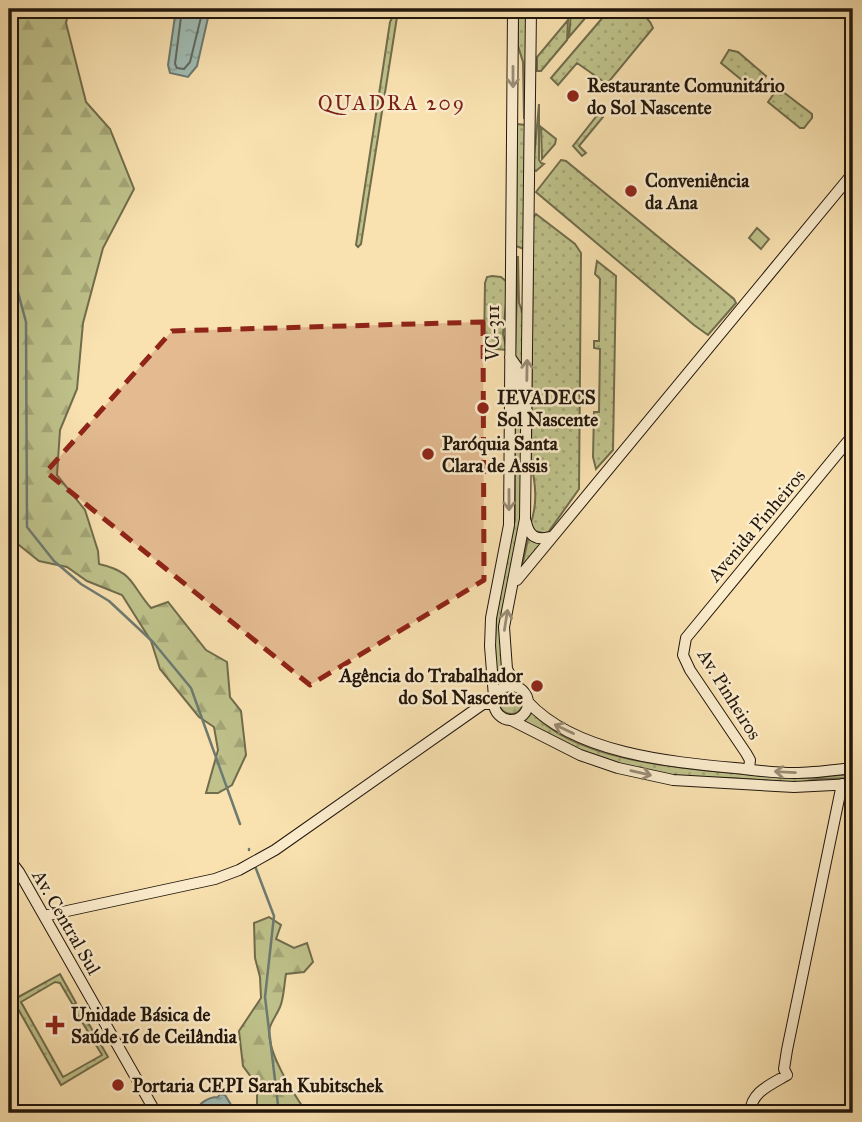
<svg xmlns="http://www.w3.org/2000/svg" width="862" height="1122" font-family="'IM FELL Great Primer',serif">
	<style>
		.grass { fill: url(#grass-dots); stroke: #706c4c; stroke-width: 2 }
		.forest { fill: url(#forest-firs); stroke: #706c4c; stroke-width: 2 }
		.garden { fill: #bfc28b; stroke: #706c4c; stroke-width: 2 }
		.water { fill: url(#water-ripples); stroke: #6d7a71; stroke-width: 2 }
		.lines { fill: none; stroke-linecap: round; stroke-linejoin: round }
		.shore { stroke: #606960; stroke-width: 2 }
		.stream { stroke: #6d7a71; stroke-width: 2.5 }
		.secondary-casing { stroke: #21160c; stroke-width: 12 }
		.secondary { stroke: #fbeccc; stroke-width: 10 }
		.oneway { stroke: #998c76 }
		.marked { fill: #8f2418; fill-opacity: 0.2; stroke: #8f2418; stroke-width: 5; stroke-dasharray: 14 9; stroke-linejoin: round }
		.poi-dot { fill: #8f2418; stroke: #fbeccc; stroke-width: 2.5 }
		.labels { text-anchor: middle; stroke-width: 5; stroke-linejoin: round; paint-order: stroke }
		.poi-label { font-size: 19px; font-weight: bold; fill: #21160c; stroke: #fbeccc; text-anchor: start }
		.street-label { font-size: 19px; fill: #21160c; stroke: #fbeccc }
		.neighbourhood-label { font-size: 21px; letter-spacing: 2px; fill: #7a1f14; stroke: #fbeccc }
	</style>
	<defs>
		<pattern id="grass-dots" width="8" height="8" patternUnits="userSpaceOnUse" patternTransform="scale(1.75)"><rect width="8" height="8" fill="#bfc28b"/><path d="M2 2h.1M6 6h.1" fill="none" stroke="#a4a677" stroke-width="1.8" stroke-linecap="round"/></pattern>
		<pattern id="forest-firs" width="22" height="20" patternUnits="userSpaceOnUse" patternTransform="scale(1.75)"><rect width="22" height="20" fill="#bfc28b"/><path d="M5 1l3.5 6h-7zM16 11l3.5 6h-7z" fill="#a4a677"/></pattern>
		<pattern id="water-ripples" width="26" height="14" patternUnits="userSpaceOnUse" patternTransform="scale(1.75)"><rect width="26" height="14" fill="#a0bcb4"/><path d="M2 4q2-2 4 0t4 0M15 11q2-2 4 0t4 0" fill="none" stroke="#8aa19a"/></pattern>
	</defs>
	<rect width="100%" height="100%" fill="#f9e1b0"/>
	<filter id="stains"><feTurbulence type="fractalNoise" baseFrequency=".00286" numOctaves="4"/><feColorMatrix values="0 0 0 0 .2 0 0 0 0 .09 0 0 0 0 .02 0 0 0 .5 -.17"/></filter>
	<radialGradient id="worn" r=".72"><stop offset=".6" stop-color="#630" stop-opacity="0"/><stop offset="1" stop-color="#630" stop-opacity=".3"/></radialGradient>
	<path class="grass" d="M518,9H527L525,117L524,119L523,62L518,46Z
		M575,9H593L569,37L571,12Z
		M610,9C627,9 646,9 653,28L607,84L577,63L558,85L551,78Z
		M394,14L397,17L361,244L358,247L356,245L390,22Z
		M568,20L567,40L541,71H537V57Z
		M729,50L738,52L766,76L757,90H754L721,63Z
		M778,88L812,114V118L804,128H800L768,102Z
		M539,104V160L541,163L544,164L536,171L533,169Z
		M599,113L603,117L579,146L586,153L582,156L573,146Z
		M517,124L525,125L524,249L516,246Z
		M541,127L556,139L555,144L542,159Z
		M561,160L566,161L734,299L736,303L708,335L694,325L536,192Z
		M536,214L575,244L581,253L579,489L547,534L535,531L530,525C538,505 536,484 531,464L533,218Z
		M518,256L519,303L524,316L523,412L520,372L515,355Z
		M597,261L616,276L613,450L596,469L593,457L594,412H599L600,349L594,348V341H599L600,279L595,274Z
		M492,276L501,277L508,283L503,334L507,350L484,348L485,283L487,277Z
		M515,421L522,422L521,527L502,616L500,640L508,680L496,686L495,642L497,603L515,520Z
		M528,539L541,544L522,567Z
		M499 702a12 12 0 1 1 24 0a12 12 0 1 1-24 0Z
		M532,712C573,759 675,768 735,773C756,775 778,778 799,778C817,778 835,775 853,774V778L817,779L798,783L730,778L671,777L593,757L523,721Z
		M60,974L76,1003L73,1005L60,983L55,982L21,1002L63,1077L102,1055L75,1010L79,1007L108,1057L61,1085L13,1000Z"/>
	<path class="forest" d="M9,9H69L66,23L86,102L110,129L134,189L103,248L83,323L77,389L60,430L57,475L85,510L98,551L99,564C134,572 130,584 151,608L168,602L206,650L227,662L230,697L241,711L246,755L232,785L218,793H206L218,750L214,727L199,717L160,669L151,641L122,595L87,581L67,567L39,561L9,537Z
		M269,917L281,925L276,939L294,948L307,943L313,962L304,972L286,974C284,985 284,998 280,1007C277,1014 272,1021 270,1027C264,1049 295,1096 307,1113H257V1085L243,1066L239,1031L261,998L260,977L255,958L254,923Z"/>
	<path class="garden" d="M757,228L769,239L761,249L749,238Z"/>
	<path class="water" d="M176,9H210L197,66L188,77L170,73L168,65Z
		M220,1094L225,1095L236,1113H196C197,1104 208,1097 218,1097Z"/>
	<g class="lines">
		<path class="shore" d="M182,9L175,64L177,68L184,69L190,62L203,9"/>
		<path class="stream" d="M9,259L26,322L27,527L54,561L81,584L109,601L153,642L191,688L240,824
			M249,849V850
			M255,866L274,916L265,997L279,1113"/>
		<g class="secondary-casing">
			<path id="secondary" d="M510,357L517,367V410L523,415L527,411
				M526,522C529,536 536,541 550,537
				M517,580L853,173
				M494 703a17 17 0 1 1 34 0a17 17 0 1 1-34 0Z
				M516,686L507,669L504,627L525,519L531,9
				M494,697L490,646L491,618L509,525L513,9
				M528,702C575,753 669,762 735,768C754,770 774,773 794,773C814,773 834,770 853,768
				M511,720L580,755L618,768L673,780L794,787L853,784
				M749,769L750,760L746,753L690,670L683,655L686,638L853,435
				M9,859L19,872L156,1113
				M44,916L215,879L239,870L275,850L483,704H494
				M750,1113C751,1092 770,1085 787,1075L784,1069L787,1050L842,784"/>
		</g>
		<use href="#secondary" class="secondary"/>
	</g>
	<defs><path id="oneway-shaft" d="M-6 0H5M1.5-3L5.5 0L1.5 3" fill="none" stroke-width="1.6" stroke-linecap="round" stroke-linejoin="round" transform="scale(1.75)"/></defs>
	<g class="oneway">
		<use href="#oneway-shaft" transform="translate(513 77) rotate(90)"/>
		<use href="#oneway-shaft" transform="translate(527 370) rotate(-89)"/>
		<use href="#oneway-shaft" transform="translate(509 500) rotate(90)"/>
		<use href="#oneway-shaft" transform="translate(506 620) rotate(-81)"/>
		<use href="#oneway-shaft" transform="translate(564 729) rotate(-154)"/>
		<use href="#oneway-shaft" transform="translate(785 772) rotate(-177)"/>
		<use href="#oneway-shaft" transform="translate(641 773) rotate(13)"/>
	</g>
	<path class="marked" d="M483,322L484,580L310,685L46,472L172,331Z"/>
	<g class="poi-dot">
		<circle cx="573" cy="96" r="7"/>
		<circle cx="631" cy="191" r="7"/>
		<circle cx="483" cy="408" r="7"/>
		<circle cx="428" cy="454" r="7"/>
		<circle cx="537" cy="686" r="7"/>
		<path d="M51.5 1014.5h7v7h7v7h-7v7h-7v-7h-7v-7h7z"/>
		<circle cx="118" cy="1085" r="7"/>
	</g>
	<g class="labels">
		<g class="poi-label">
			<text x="587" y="92">Restaurante Comunitário<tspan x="587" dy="22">do Sol Nascente</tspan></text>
			<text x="645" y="187">Conveniência<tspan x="645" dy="22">da Ana</tspan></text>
			<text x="497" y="404">IEVADECS<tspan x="497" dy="22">Sol Nascente</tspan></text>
			<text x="442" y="450">Paróquia Santa<tspan x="442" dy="22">Clara de Assis</tspan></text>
			<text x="523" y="682" text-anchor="end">Agência do Trabalhador<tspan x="523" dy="22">do Sol Nascente</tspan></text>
			<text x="71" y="1021">Unidade Básica de<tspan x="71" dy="22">Saúde 16 de Ceilândia</tspan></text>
			<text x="132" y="1092">Portaria CEPI Sarah Kubitschek</text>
		</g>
		<g class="street-label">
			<text transform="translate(492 333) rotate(-90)" y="7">VC-311</text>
			<text transform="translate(756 525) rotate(-50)" y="7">Avenida Pinheiros</text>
			<text transform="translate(730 694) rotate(58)" y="7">Av. Pinheiros</text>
			<text transform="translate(67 922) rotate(60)" y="7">Av. Central Sul</text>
		</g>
		<g class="neighbourhood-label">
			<text x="392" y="110">QUADRA 209</text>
		</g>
	</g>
	<rect width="862" height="1122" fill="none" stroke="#f9e1b0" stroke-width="35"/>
	<rect x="10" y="10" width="841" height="1101" fill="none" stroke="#21160c" stroke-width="3.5"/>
	<rect x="18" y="18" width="827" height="1087" fill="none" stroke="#21160c" stroke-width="2"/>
	<rect width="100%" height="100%" filter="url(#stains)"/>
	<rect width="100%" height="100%" fill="url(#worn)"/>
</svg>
